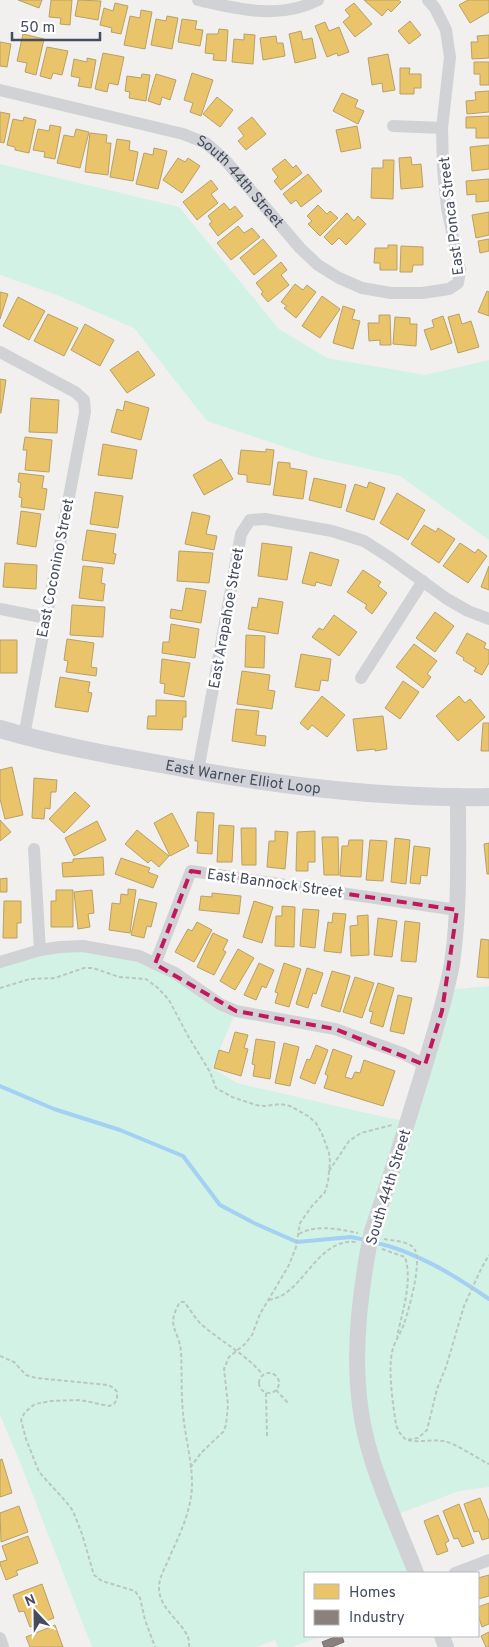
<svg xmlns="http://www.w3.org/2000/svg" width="489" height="1647" font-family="Overpass,sans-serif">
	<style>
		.green { fill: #d2f2e5 }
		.homes { fill: #e9c46a; stroke: #b8a066 }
		.industry { fill: #8a817c; stroke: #757173 }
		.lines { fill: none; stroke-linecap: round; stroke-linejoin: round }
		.stream { stroke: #a3d0f3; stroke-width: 4 }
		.path { stroke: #bac6c6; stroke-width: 2; stroke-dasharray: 4 2.5; stroke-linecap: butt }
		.minor { stroke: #d1d2d6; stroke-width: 12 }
		.tertiary { stroke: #d1d2d6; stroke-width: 16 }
		.secondary { stroke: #cfd1d6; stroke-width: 18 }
		.tertiary-bridge { stroke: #d1d2d6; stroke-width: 16 }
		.marked { fill: none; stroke: #c2185b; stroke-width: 4; stroke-dasharray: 10 6; stroke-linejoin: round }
		.labels { text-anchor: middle; stroke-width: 5; stroke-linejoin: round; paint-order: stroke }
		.street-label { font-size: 15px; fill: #454c5e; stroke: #fff }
	</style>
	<rect width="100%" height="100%" fill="#f1f0ef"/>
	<path class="green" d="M0,164L179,207L279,329L327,358L425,375L489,360V540L400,476L314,457L207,421L134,328L57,295L0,275Z
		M60,947L139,956L236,1011L212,1068L237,1083L388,1118L408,1121L446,990L489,986V1487L459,1491L393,1516L416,1573H305V1636H321L293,1647H278L275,1640L255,1647H92L20,1462L0,1415V962Z"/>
	<path class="homes" d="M18,0H42L39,8Z
		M51,0H72L70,25L60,24L61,18L49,17Z
		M78,0L101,1L98,20L75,16Z
		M364,0H398L401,2L391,12L388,9L382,16Z
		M468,0H489V12L470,23L459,5Z
		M115,3L128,6L121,34L111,32L112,28L100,25L104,8L113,11Z
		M354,3L372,24L355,37L343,22L350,16L345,10Z
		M141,10L152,12L145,49L124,45L130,16L140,18Z
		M167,16L178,18L172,49L151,45L156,19L166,21Z
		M182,19L197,21L195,29L203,30L200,46L178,42Z
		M410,21L421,35L409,44L398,31Z
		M325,22L329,31L339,27L349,52L338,56L337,53L327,57L315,26Z
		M219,29L228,30L226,61L213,60L214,54L205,53L207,34H218Z
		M301,31L303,40L312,38L316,58L295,63L289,34Z
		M23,34L44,39L36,75L25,72L27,63L17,61Z
		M244,34L255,35L253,64L232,62L234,39L244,40Z
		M489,35V58L472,59L471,42H478L477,36Z
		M276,36L277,43H283L285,56L263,60L260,38Z
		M0,42L11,44L7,67L0,66Z
		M47,47L68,51L62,75L53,73L51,79L40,76Z
		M103,53L124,57L118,85L109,83L107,92L95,89Z
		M388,54L395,90L383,92L382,83L372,85L368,58Z
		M87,58L96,60L91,88L78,86L80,78L71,76L74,59L87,62Z
		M474,62H489V85H480V74H474Z
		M400,68H410L409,74H421V88H414V94H400Z
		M192,73L213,80L201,116L190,112L193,103L184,100Z
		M142,74L150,75L146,101L129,98L130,92L125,91L127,76L141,78Z
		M156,74L176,80L170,100L162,97L160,105L148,101Z
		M489,91V112L467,114L466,101L476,100L475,92Z
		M342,93L358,100L355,107L364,111L358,124L333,111Z
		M217,97L233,110L220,127L203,114Z
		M0,112L10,114L4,143L0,142Z
		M489,116V138H476V128H466V117Z
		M24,117L36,120L29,153L15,150V147L7,145L13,119L23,121Z
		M252,117L266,134L246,150L238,141L244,136L238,128Z
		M50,125L61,127L55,159L44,157L45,152L33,150L38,129L49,131Z
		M357,126L361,148L341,152L336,130Z
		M76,129L89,132L80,168L57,163L64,135L74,137Z
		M90,133L107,135L106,143H111L108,175L85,172Z
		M117,139L130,141L129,150L138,152L133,181L110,177Z
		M489,145V169L472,171L470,147Z
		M154,148L167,151L158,189L136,184L144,153L153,155Z
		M411,157L412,165L421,164L423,187L401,189L399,158Z
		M178,158L185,162L188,158L200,166L182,193L163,180Z
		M285,159L293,168L296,165L302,173L281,190L274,181L278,177L272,169Z
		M383,160H394L393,199L371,198L372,168H383Z
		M308,174L322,191L301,207L296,200L291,204L283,194Z
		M489,179V201L476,202V194L467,195L466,181Z
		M211,180L218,189L211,194L218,203L197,220L183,202Z
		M224,203L230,210L235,206L243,216L218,236L209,224L212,222L208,216Z
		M318,205L327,214L330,211L338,218L320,236L308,224L312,221L307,216Z
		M489,212V235L476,238L472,215Z
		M347,213L354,221L358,216L366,224L346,245L339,238L332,245L324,237Z
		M238,226L244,233L252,228L260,237L231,260L217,243Z
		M263,239L277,256L254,275L240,258Z
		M489,239V251L480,253L478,241Z
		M388,245H397V270H380V263H374L375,248H388Z
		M401,246L423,247V265H413L412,272H400Z
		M281,262L287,270L281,275L289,285L268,302L261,294L263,292L256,283Z
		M295,284L303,290L307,285L316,292L296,318L284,308L287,306L281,302Z
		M487,291L489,292V316L478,312Z
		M0,292L8,294L0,319Z
		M322,296L340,309L320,338L302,326Z
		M18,297L45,311L29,340L3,326Z
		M343,306L355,310L352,319L360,321L353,349L333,343Z
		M48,314L78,328L64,356L34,341Z
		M459,314L462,324L471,321L479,347L458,353L448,317Z
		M379,315H390L391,345H380V340L369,341L368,323H379Z
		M443,316L452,343L431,350L424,330L434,327L432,320Z
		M395,317L410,318V324H417L416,346L393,344Z
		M85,324L114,340L100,366L71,350Z
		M138,351L155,375L127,393L110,370Z
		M0,379L6,380L1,413H0Z
		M31,398L59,400L57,433L29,432Z
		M125,401L149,408L141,440L111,432L117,409L123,411Z
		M25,437L52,440L49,472L25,470L27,450H23Z
		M103,444L137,450L132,479L98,475Z
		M266,449L274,450L270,485L247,482V475L238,474L241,450L266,452Z
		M221,459L233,479L204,495L193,475Z
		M278,462L290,463V468L307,471L303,499L273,495Z
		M19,473L44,476L42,488L47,489L44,510L21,507L22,498L19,497L21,483L18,482Z
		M314,478L346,485L341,508L309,500Z
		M369,482L385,488L374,520L346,511L355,484L367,488Z
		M95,492L123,496L118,528L90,524Z
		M397,493L425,510L408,540L380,523Z
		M21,511L41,514L36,547L17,544Z
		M192,512L210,516L206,534L217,536L214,550L185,544Z
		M424,525L436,532L438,528L455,539L439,563L411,544Z
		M87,530L116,534L113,553L116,554L114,564L82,560Z
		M262,543L292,547L287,580L258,576Z
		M460,543L475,553L478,549L487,556L468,583L443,566Z
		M179,551L213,553L209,583L177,581Z
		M310,552L339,560L331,586L316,582L315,586L302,583Z
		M5,563L37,565L36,589L3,587Z
		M83,566L103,568L101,583L105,584L103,601L79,598Z
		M489,566V590L481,587Z
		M363,570L381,582L378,586L387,593L372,614L365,608L367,605L347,592Z
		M186,588L206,591L201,623L170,618L171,609L182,611Z
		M259,598L283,602L278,634L248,629L252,607L257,608Z
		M72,605L105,607L103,637L70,635Z
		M435,612L454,626L435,652L416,638Z
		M334,615L357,632L339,656L312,637L319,628L323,630Z
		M171,624L199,629L195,658L162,653L163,642H169Z
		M467,633L486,643L484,648L489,650V663L482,675L474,671L476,668L463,660L464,658L456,653Z
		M246,635L265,636L264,668L245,667Z
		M67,639L94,643L91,667L97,668L96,676L66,672L68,661L64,660Z
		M0,640H17V673H0Z
		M414,644L437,661L427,674L431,677L423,688L396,667Z
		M301,654L331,659L328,681L321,680L319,691L295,687Z
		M162,659L190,663L184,697L164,693L165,684L160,683Z
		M242,671L270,675L268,690L275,691L272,709L237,704Z
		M60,677L90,682L88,692L92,693L88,712L55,707Z
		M403,681L419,692L400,719L385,708Z
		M322,696L345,715L327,737L312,725L308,730L300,723Z
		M459,696L465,703L470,699L485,717L458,741L436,716Z
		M156,700L186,701V717H183L182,730L147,729L148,716H156Z
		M236,709L259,711L256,735L266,736L265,746L232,741Z
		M383,716L387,749L375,751V749L357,751L353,719Z
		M483,723H489V751H481Z
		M12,767L23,815L5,819L0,799V770Z
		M34,778L57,780L56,792H51L50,809L45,808L44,819L32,818Z
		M75,792L90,806L64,833L49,819Z
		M197,812L214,813L212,854L197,853L198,841H195Z
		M172,813L189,846L170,856L154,823Z
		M0,820L11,832L0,841Z
		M97,821L106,840L74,856L65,838Z
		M219,825L234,826L232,862H217Z
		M241,828H256V865H242Z
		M137,830L169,856L159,867L151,860L148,863L125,844Z
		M275,831L288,832L285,869L267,867L269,841H275Z
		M315,831V862H308V871H296L297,832Z
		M322,837H338L339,875H324Z
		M395,838L410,840L406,884L391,882Z
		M349,840H363L361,877L340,876L342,846H348Z
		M370,840L387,841L383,881L366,880Z
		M489,843V874H487L484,844Z
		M414,846L430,848L427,876L421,875L420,884L410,883Z
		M103,857L104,875L63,877L62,863L73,862V859Z
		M121,858L150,868L148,872L158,876L153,888L115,874Z
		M7,878V892H0V879Z
		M128,889L136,890L130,933L109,930L112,903L120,904L121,894L128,895Z
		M56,890H73V927H51V901H56Z
		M92,890L94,913L88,914L90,927L78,929L74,892Z
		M212,893L241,896L239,914L199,910L201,896L212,897Z
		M139,899L157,903L151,927L147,926L144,938L131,935Z
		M4,901H21V923H17V938H3Z
		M254,901L273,907L262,943L243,937Z
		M282,906L295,907L294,947L275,946L276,916H282Z
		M303,909L319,910L315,948L300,946Z
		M333,913L346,914L341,953L324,951L328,922L332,923Z
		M368,915L369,955L351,956L350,926L358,925L357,916Z
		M378,918L397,921L392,957L374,955Z
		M405,921L420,923L416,962L401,961Z
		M197,922L212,930L194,962L175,952L188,929L192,931Z
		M213,933L228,940L223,950L226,952L214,975L197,967Z
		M481,939L489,940V978L477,977Z
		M238,949L254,958L235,990L220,981Z
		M259,963L274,970L266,988L262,986L256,1000L244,995Z
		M284,963L301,969L289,1007L275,1003L278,993L275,992Z
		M307,968L323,973L316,994L313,993L308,1008L296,1004Z
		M332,971L350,976L340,1012L321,1006Z
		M355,977L374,983L362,1018L343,1012Z
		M378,983L394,988L383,1027L370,1023L373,1012L369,1011Z
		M398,995L412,998L404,1034L390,1031Z
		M235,1032L248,1035L244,1048L248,1049L241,1076L214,1068L219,1050L229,1053Z
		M256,1039L275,1042L270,1079L253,1076L255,1065L252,1064Z
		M284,1043L299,1047L290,1086L275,1083Z
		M316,1045L328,1050L315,1084L300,1078L307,1059L310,1060Z
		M333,1049L352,1056L345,1077L352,1079L355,1072L360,1073L364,1060L395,1071L383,1106L324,1088L328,1076L325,1074Z
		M2,1459L12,1493L0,1497V1460Z
		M480,1498L489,1521V1538L482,1540L479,1531L474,1532L464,1504Z
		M459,1504L474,1543L462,1547L458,1538L454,1539L443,1511Z
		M19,1506L28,1532L1,1542L0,1513Z
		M438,1515L449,1541L445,1543L448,1551L437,1555L424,1521Z
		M28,1536L38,1563L16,1571L18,1575L6,1580L0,1564V1562L7,1560L2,1546Z
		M489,1575V1596L478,1599V1578Z
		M42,1584L54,1618L30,1627L24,1611L19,1612L13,1595Z
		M489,1603V1624L482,1627L478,1615V1607Z
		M55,1625L63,1647H30L26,1637Z
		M489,1632V1647H486L481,1636Z"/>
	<path class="industry" d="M337,1636H342L344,1642L332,1647H324L322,1642Z"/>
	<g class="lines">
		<path class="stream" d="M0,1086L54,1109L120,1130L183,1156L220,1205L254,1223L297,1242L351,1237L366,1240
			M373,1242C415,1251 454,1275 489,1299"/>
		<path class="path" d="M0,988L30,979L55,978L84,968H93L119,977L146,979L158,988L169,1000L188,1036L210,1072L216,1088L232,1097L256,1105L265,1106L280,1104L290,1106L308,1116L316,1123L322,1134L329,1153L330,1162L328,1182L325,1192L312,1206L300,1223L296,1247L289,1265L260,1314L252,1335L245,1344L229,1357L224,1369L228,1405L226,1425L223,1432L201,1453L190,1468
			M329,1171L349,1141L361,1133L392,1125
			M299,1234C317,1224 338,1229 358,1233
			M384,1239C393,1241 411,1241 415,1250C422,1263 409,1309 404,1324C401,1333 394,1342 392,1352C388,1373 393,1403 396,1425L399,1432L406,1440L418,1438L427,1430L437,1389L446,1367L464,1306L481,1269L489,1255
			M382,1249L405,1257C413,1282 402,1312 397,1337
			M269,1300C273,1299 277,1298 281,1296C306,1283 321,1238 356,1242
			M0,1356L14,1362L26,1375L36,1378L108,1385L114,1388L117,1392V1399L114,1404L109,1406L80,1400L51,1401L35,1404L25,1412L21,1420L26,1439L39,1472L68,1504L73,1511L82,1534L94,1575L102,1581L135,1591L140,1598L145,1620L155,1647
			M259 1383a10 10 0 1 1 20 0a10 10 0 1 1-20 0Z
			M276,1390L289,1404
			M266,1393L267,1436
			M408,1440C420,1443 431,1439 443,1441C456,1443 476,1458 489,1464
			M189,1647C192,1626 159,1613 159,1588C159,1576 166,1567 170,1556C180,1534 192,1509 192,1484C192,1460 185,1437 183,1413C181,1393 182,1372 181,1352C179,1329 165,1327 180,1302H184C190,1309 194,1317 201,1324C221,1342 246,1354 263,1375"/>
		<g class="minor">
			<path d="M198,0C238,9 280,20 318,0"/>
			<path id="s1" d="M0,90L183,134L206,143L226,161L300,248L318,265L339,278L362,288L391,293H422L449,289L458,283L460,270L447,208L443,169L442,128L450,57L446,30L435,8L428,0"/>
			<path d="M393,126L442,128"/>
			<path d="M0,352L75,392L84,400L85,412L24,736"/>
			<path d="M0,609L46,618"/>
			<path d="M361,678L423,581"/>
			<path d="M198,771L241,534L250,520L265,519L332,531L364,541L389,557L447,599L468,611L489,619"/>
			<path d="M34,849L40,950"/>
			<path d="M0,962L40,950L60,947L83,946L139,956L175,973L220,1004L236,1011L335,1029L404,1054L425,1065"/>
			<path d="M155,964L191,871L457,910"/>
			<path d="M455,1573L489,1560"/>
			<path d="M0,1638L3,1647"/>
		</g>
		<path class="tertiary" d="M372,1231C391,1176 408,1121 425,1065C435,1031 446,998 452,963C460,908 458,852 458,796
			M368,1251C356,1318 350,1389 371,1456C383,1496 401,1534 416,1573
			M442,1636L446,1647"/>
		<path class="secondary" id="s2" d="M0,729C54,745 110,755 166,765C272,785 381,799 489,797"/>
		<path class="tertiary-bridge" d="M368,1251L372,1231"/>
	</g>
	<path class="marked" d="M191,871L457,910L442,1011L425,1065L335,1029L236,1011L155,964Z"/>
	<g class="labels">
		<g class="street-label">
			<text dy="5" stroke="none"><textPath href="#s1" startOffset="264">South 44th Street</textPath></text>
			<text transform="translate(451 216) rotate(-97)" y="5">East Ponca Street</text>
			<text transform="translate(55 568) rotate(-79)" y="5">East Coconino Street</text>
			<text transform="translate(226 618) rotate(-80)" y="5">East Arapahoe Street</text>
			<text dy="5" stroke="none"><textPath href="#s2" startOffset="248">East Warner Elliot Loop</textPath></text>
			<text transform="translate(275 883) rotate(8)" y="5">East Bannock Street</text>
			<text transform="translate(388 1187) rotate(-73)" y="5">South 44th Street</text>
		</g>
	</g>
	<rect x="304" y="1572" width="175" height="65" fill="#ffffff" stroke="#b5b7bf"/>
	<rect x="314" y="1584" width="25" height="15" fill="#e9c46a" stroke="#b5b7bf"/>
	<text x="349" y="1597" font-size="15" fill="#454c5e">Homes</text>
	<rect x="314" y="1610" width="25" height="15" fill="#8a817c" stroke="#b5b7bf"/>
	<text x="349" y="1622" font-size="15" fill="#454c5e">Industry</text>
	<g transform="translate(35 1612) rotate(338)" stroke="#ffffff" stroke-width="4" paint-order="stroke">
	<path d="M0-4L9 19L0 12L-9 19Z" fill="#454c5e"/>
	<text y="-8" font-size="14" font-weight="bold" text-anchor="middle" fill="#454c5e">N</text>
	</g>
	<path d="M12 32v8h88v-8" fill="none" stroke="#454c5e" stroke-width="2.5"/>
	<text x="20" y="32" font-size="15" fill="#454c5e" stroke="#ffffff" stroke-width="4" paint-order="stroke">50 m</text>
</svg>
